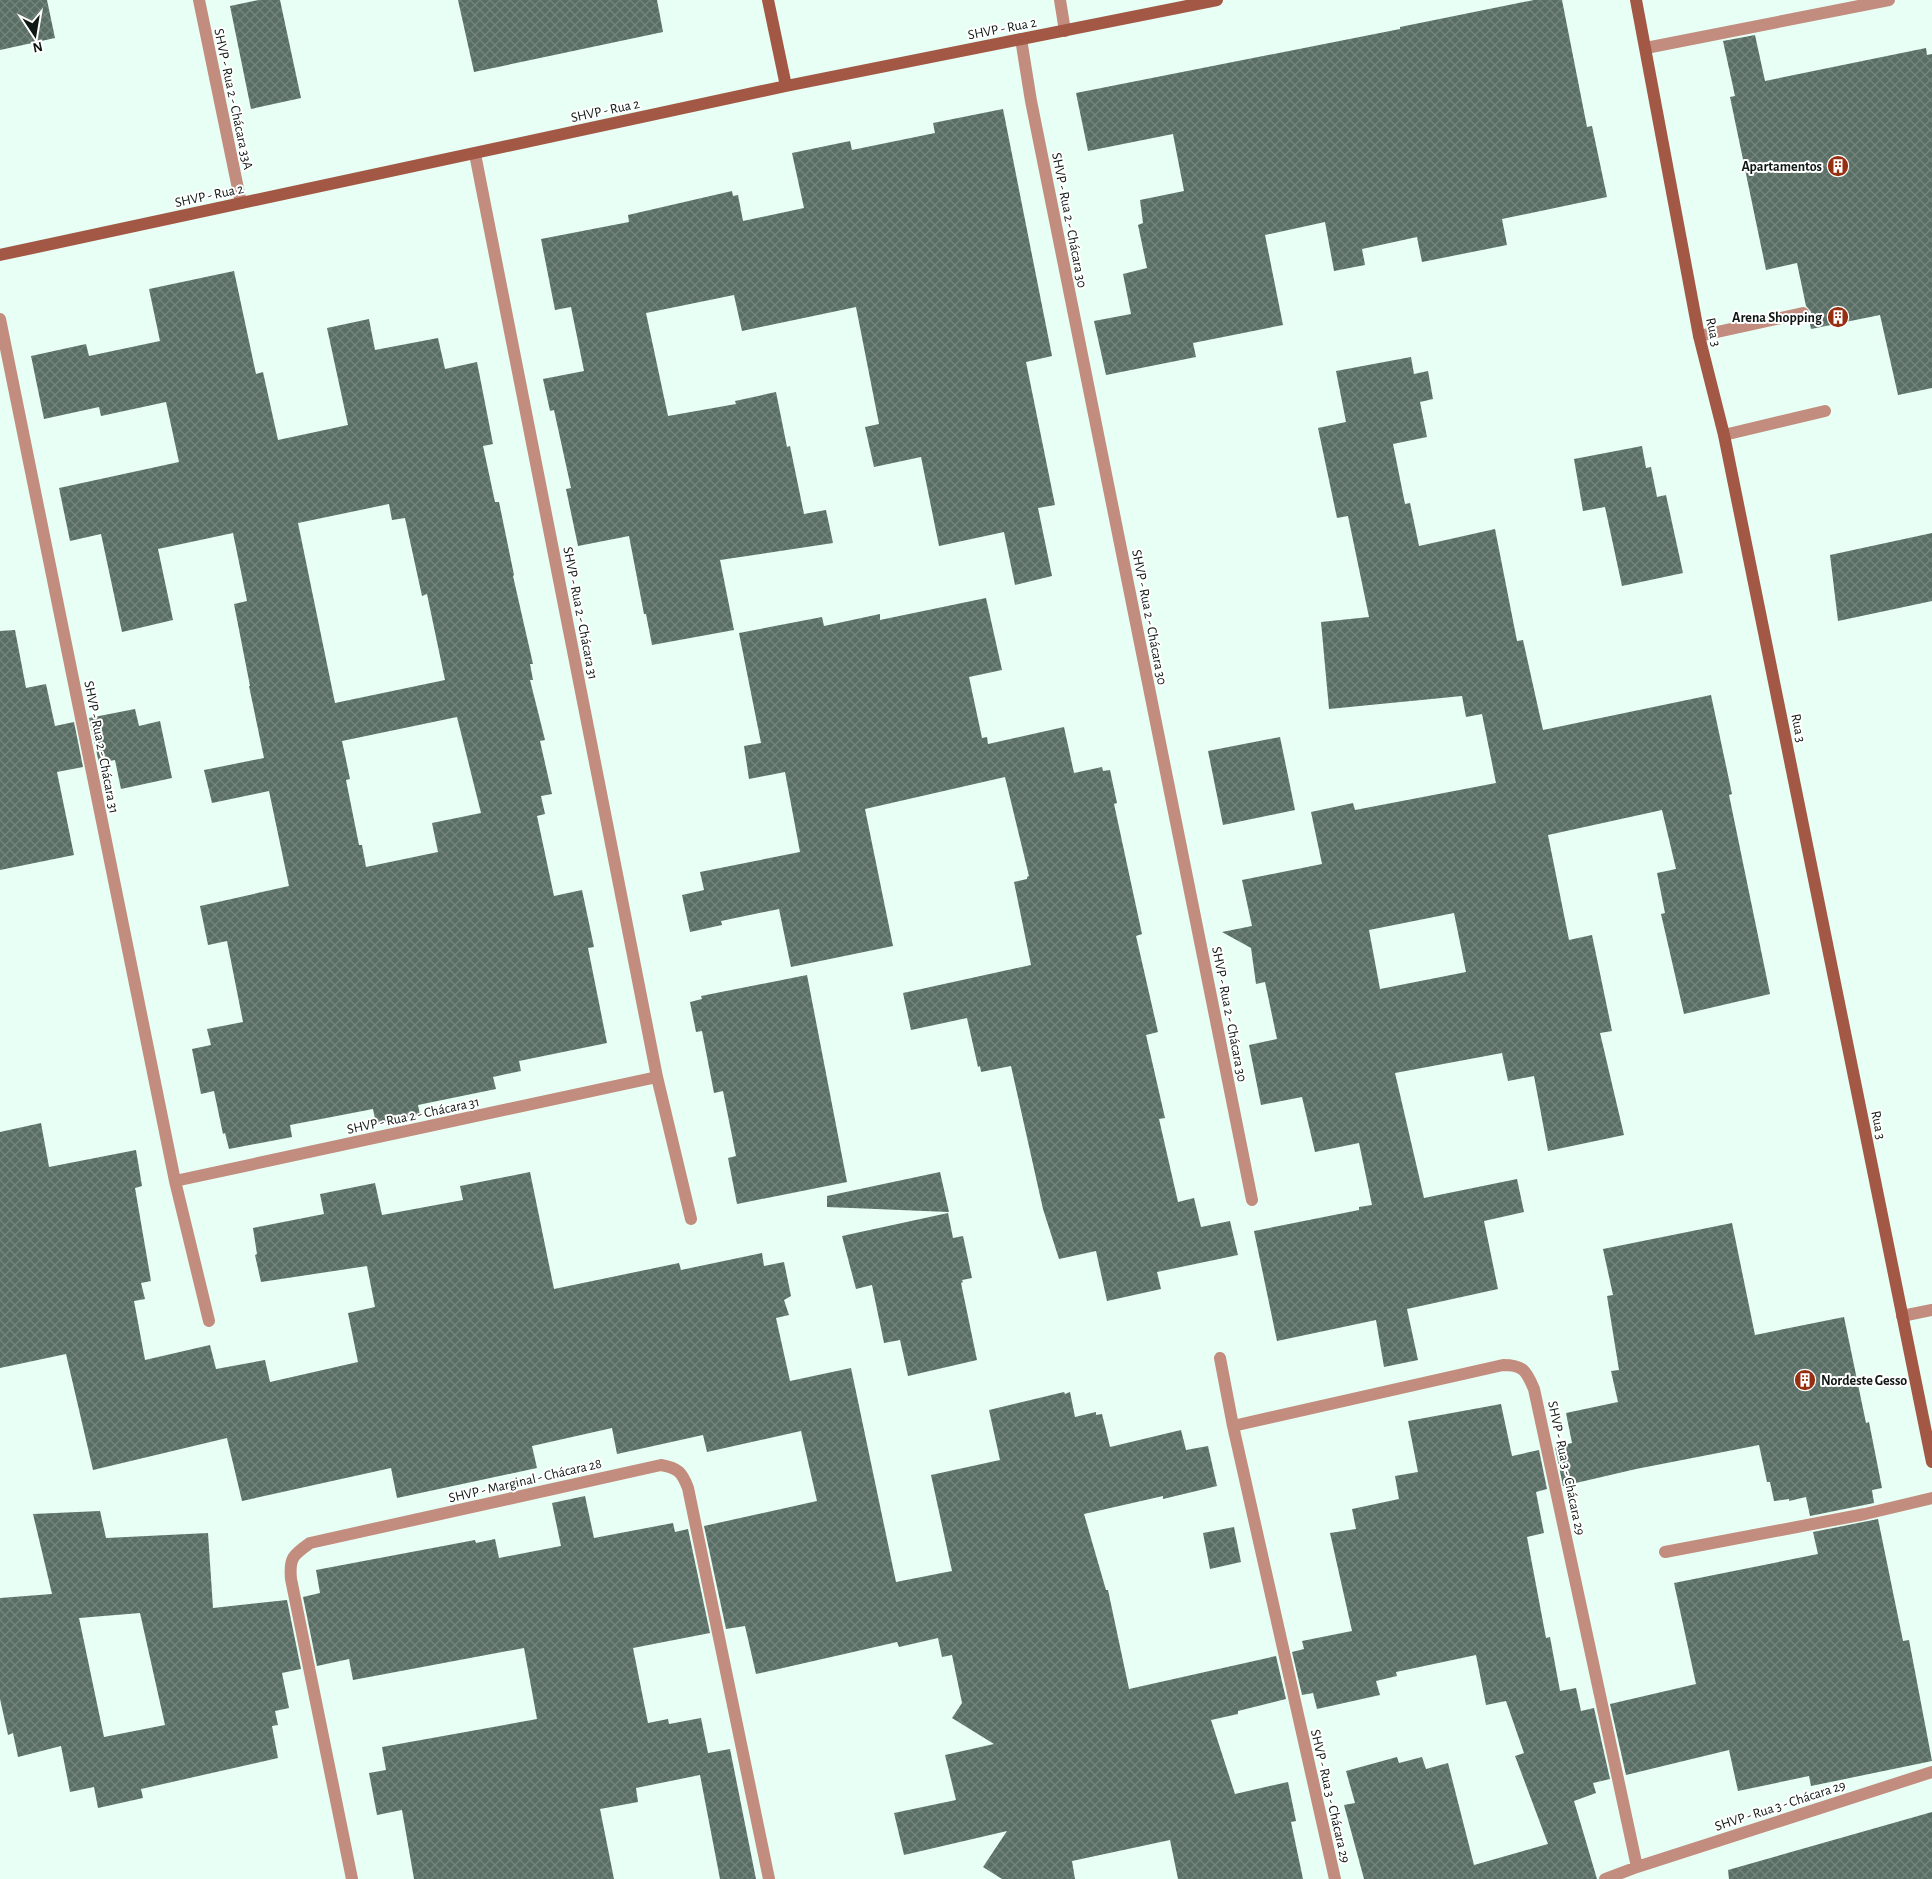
<svg xmlns="http://www.w3.org/2000/svg" width="1932" height="1879" font-family="'Alegreya Sans',sans-serif">
	<style>
		.building { fill: url(#building-cross-hatch); fill-rule: evenodd }
		.lines { fill: none; stroke-linecap: round; stroke-linejoin: round }
		.lane { stroke: #c28d7f; stroke-width: 12 }
		.street { stroke: #c28d7f; stroke-width: 12 }
		.secondary { stroke: #a35845; stroke-width: 12 }
		.labels { text-anchor: middle; stroke-width: 4; stroke-linejoin: round; paint-order: stroke }
		.street-label { font-size: 14px; fill: #0f1814; stroke: #fff }
		.poi-label { font-size: 14px; font-weight: bold; fill: #0f1814; stroke: #fff; text-anchor: end }
	</style>
	<defs>
		<pattern id="building-cross-hatch" width="8" height="8" patternUnits="userSpaceOnUse" patternTransform="scale(1.25)"><rect width="8" height="8" fill="#596e65"/><path d="M0 0l8 8M0 8l8-8" fill="none" stroke="#75857e"/></pattern>
	</defs>
	<rect width="100%" height="100%" fill="#e7fff4"/>
	<path class="building" d="M0,0H47L55,38L0,50Z
		M259,0H280L301,98L251,109L230,6Z
		M458,0H657L663,32L474,72Z
		M1534,0H1562L1587,127L1592,126L1607,197L1502,219L1507,245L1422,262L1417,237L1362,249L1365,265L1334,271L1325,222L1265,235L1283,325L1193,343L1196,357L1106,375L1094,321L1131,314L1123,274L1147,268L1138,225L1143,223L1140,200L1184,191L1173,134L1088,151L1076,93L1400,29V27Z
		M1755,35L1765,81L1926,48L1927,55L1932,54V388L1898,395L1880,315L1811,329L1809,319L1811,312L1806,306L1797,263L1766,270L1730,97L1735,96L1723,41Z
		M1003,109L1052,356L1026,362L1055,505L1038,508L1052,576L1015,585L1004,532L939,546L921,457L874,467L865,427L879,424L856,307L742,331L734,295L646,313L668,416L736,404L735,401L776,392L787,447L790,446L804,514L826,510L833,543L720,560L734,630L652,645L646,614H644L629,536L578,546L566,489L571,488L554,410L550,411L543,379L584,371L571,307L555,310L541,239L629,222L628,215L732,191L733,196L738,195L743,221L804,208L792,153L850,141L852,150L935,133L933,123Z
		M234,271L256,374L263,372L278,440L348,425L327,328L369,319L375,350L438,338L445,369L477,362L493,444L483,446L495,502H499L514,575L513,576L533,664H530L533,680H530L545,740L540,741L552,794L541,796L545,814L537,816L554,896L582,890L594,947L588,948L607,1043L519,1061L521,1071L493,1077L496,1089L418,1105L420,1115L376,1124L373,1109L290,1125L292,1137L229,1149L225,1133L223,1134L214,1091L201,1094L192,1049L211,1045L207,1029L243,1022L227,941L208,945L200,906L289,886L269,791L212,803L204,770L264,758L249,686H250L234,604L247,601L233,533L158,549L173,620L122,632L101,534L70,541L59,488L179,462L166,402L101,416L99,407L44,419L31,356L86,344L89,356L160,341L149,289ZM389,504L392,520L405,518L422,596L427,594L445,680L335,703L298,523ZM457,717L481,813L432,823L438,852L366,867L362,845H359L346,780L350,779L342,741Z
		M1411,357L1414,374L1428,371L1433,399L1420,402L1427,437L1393,444L1405,504L1410,503L1419,546L1495,529L1517,641L1523,640L1543,730L1711,695L1732,794L1729,795L1770,994L1684,1014L1661,914L1665,913L1657,873L1676,869L1662,810L1548,835L1569,940L1592,935L1612,1031L1600,1033L1624,1135L1548,1151L1534,1076L1508,1081L1502,1053L1395,1073L1424,1198L1517,1179L1524,1212L1484,1221L1498,1289L1407,1309L1418,1360L1384,1367L1376,1320L1277,1341L1254,1231L1359,1210V1207L1372,1205L1359,1143L1315,1152L1302,1097L1261,1105L1249,1045L1277,1039L1265,982L1256,984L1251,948L1222,932L1252,926L1242,880L1322,864L1311,812L1353,803L1355,810L1496,783L1482,714L1466,717L1462,696L1329,709L1321,622L1369,617L1348,516L1337,518L1318,428L1346,422L1336,371ZM1454,913L1466,972L1380,989L1369,930Z
		M1642,446L1646,468L1651,467L1657,497L1666,495L1683,573L1622,586L1605,507L1583,511L1574,459Z
		M1932,533V601L1838,621L1830,555Z
		M986,598L1002,670L969,677L982,738L987,737L988,744L1064,727L1074,773L1102,767L1103,771L1110,770L1117,803L1114,804L1142,934L1136,936L1158,1032L1146,1035L1165,1118L1159,1119L1178,1202L1194,1198L1201,1227L1230,1221L1238,1255L1157,1272L1161,1289L1107,1301L1096,1251L1059,1259L1043,1209L1011,1066L981,1072L980,1066L978,1067L967,1018L911,1030L903,993L1031,965L1014,882L1027,879V877L1029,876L1005,777L865,809L893,946L791,967L779,909L721,921L722,925L690,932L682,895L704,890L700,872L800,852L785,772L749,779L744,746L761,743L739,633L822,617L824,626L880,614V620Z
		M15,630L26,688L46,684L55,726L74,722L83,767L57,772L74,855L0,870V631Z
		M135,709L139,726L160,721L172,778L121,789L115,760L99,763L89,718Z
		M1280,737L1295,810L1223,825L1208,751Z
		M807,975L847,1182L737,1204L728,1158L736,1156L723,1091L714,1093L702,1031L696,1032L690,1002L702,999L701,996Z
		M41,1123L49,1167L136,1150L142,1186L135,1188L151,1281L141,1283L145,1299L134,1301L145,1360L210,1345L216,1369L265,1360L270,1382L358,1362L348,1313L375,1307L367,1266L261,1282L255,1255L257,1254L253,1228L324,1214L320,1194L375,1183L382,1215L463,1200L460,1186L530,1172L554,1289L679,1263L681,1270L762,1253L764,1266L784,1262L791,1296L784,1300L789,1315L776,1318L790,1381L851,1368L896,1582L952,1571L931,1475L1000,1460L989,1410L1064,1392L1065,1394L1070,1392L1075,1417L1096,1412V1415L1102,1414L1110,1447L1181,1430L1186,1450L1208,1446L1217,1486L1163,1499V1496L1084,1514L1106,1590H1108L1129,1689L1276,1656L1286,1699L1238,1711V1714L1211,1720L1235,1794L1288,1782L1296,1821L1291,1822L1303,1879H1178L1170,1840L1072,1861L1075,1879H1002L983,1867L1007,1831L904,1855L894,1813L956,1800L945,1755L994,1744L952,1718L962,1703L952,1655L942,1657L938,1638L899,1647L897,1642L756,1674L745,1626L726,1629L704,1526L817,1501L801,1431L707,1452L703,1435L617,1454L612,1428L532,1446L537,1468L397,1498L391,1468L242,1501L227,1438L93,1470L66,1354L0,1368V1132Z
		M940,1172L949,1212L827,1207V1196Z
		M948,1213L953,1238L963,1236L972,1278L962,1280L963,1282L961,1283L977,1360L908,1376L900,1340L884,1343L872,1285L856,1289L842,1236Z
		M1732,1223L1755,1335L1844,1317L1866,1423L1869,1422L1882,1488L1872,1490L1874,1503L1810,1516L1806,1497L1789,1501V1499L1774,1501L1770,1482H1767L1759,1445L1636,1469L1563,1486L1555,1447L1572,1443L1566,1413L1618,1402L1611,1371L1619,1370L1607,1296L1613,1295L1603,1249Z
		M1501,1404L1512,1456L1539,1450L1547,1489L1536,1492L1544,1533L1527,1537L1546,1638L1550,1637L1560,1691L1576,1688L1581,1711L1594,1708L1610,1779L1593,1783L1596,1793L1574,1801L1597,1879H1364L1344,1805L1355,1803L1346,1771L1397,1757L1399,1763L1422,1757L1426,1769L1448,1763L1474,1865L1548,1844L1515,1756L1524,1753L1506,1701L1486,1705L1476,1655L1396,1672L1397,1676L1376,1681L1380,1695L1317,1709L1313,1693L1302,1695L1292,1652L1304,1649L1302,1641L1352,1631L1330,1533L1356,1529L1352,1509L1399,1499L1395,1476L1418,1472L1408,1421Z
		M585,1496L594,1538L673,1523L675,1532L688,1529L710,1633L633,1648L648,1723L668,1719L669,1724L701,1718L708,1753L730,1749L756,1879H720L700,1775L636,1788L638,1802L600,1809L614,1879H414L402,1810L377,1815L369,1773L386,1770L382,1747L537,1719L524,1648L353,1680L349,1659L317,1666L303,1597L320,1593L316,1570L475,1540L476,1543L495,1539L499,1558L561,1546L552,1503Z
		M100,1511L106,1538L208,1533L213,1608L287,1600L301,1669L282,1673L289,1708L275,1711L278,1725L272,1726L278,1758L141,1789L143,1798L98,1808L94,1787L70,1792L61,1746L18,1757L13,1733L8,1735L0,1699V1598L52,1594L33,1514ZM140,1613L165,1725L104,1737L79,1618Z
		M1878,1519L1903,1641L1909,1640L1932,1761L1811,1786L1809,1776L1738,1791L1729,1750L1626,1775L1610,1704L1696,1684L1674,1583L1818,1554L1813,1532Z
		M1234,1527L1241,1562L1210,1569L1203,1533Z
		M1932,1812V1879H1729L1728,1870Z"/>
	<g class="lines">
		<path class="lane" d="M1724,435L1825,411
			M1902,1316L1932,1310
			M1665,1552L1865,1514L1932,1498"/>
		<path class="street" d="M199,0L241,203
			M1060,0L1065,31
			M1021,39L1031,101L1252,1200
			M1646,48L1889,0
			M475,154L657,1077L691,1219
			M0,319L175,1181L209,1321
			M1699,336L1803,313
			M175,1181L657,1077
			M1220,1358L1233,1426L1335,1879
			M1233,1426L1503,1365C1523,1365 1526,1370 1534,1389L1637,1867
			M352,1879L291,1579C289,1558 293,1555 310,1543L661,1465C678,1468 682,1472 688,1488L769,1879
			M1605,1879L1637,1867L1932,1772"/>
		<path class="secondary" d="M768,0L786,86
			M1636,0L1699,336L1724,435L1932,1462
			M0,255L786,86L1217,0"/>
	</g>
	<defs>
		<g id="building-disc" transform="scale(1.125)"><circle r="9.5" fill="#962e10" stroke="#fff"/><path d="M-4-6H4V6H1V3H-1V6H-4ZM-2.5-4.3h1.7v1.8h-1.7ZM.8-4.3h1.7v1.8H.8ZM-2.5-1h1.7V.8h-1.7ZM.8-1h1.7V.8H.8Z" fill="#fff"/></g>
	</defs>
	<g fill-rule="evenodd">
		<use href="#building-disc" x="1838" y="166"/>
		<use href="#building-disc" x="1838" y="317"/>
		<use href="#building-disc" x="1805" y="1380"/>
	</g>
	<g class="labels">
		<g class="street-label">
			<text transform="translate(1002 28) rotate(-11)" y="5">SHVP - Rua 2</text>
			<text transform="translate(234 99) rotate(78)" y="5">SHVP - Rua 2 - Chácara 33A</text>
			<text transform="translate(605 110) rotate(-12)" y="5">SHVP - Rua 2</text>
			<text transform="translate(209 195) rotate(-12)" y="5">SHVP - Rua 2</text>
			<text transform="translate(1070 220) rotate(79)" y="5">SHVP - Rua 2 - Chácara 30</text>
			<text transform="translate(1714 332) rotate(78)" y="5">Rua 3</text>
			<text transform="translate(581 613) rotate(79)" y="5">SHVP - Rua 2 - Chácara 31</text>
			<text transform="translate(1150 617) rotate(79)" y="5">SHVP - Rua 2 - Chácara 30</text>
			<text transform="translate(1799 728) rotate(79)" y="5">Rua 3</text>
			<text transform="translate(102 747) rotate(79)" y="5">SHVP - Rua 2 - Chácara 31</text>
			<text transform="translate(1230 1014) rotate(79)" y="5">SHVP - Rua 2 - Chácara 30</text>
			<text transform="translate(413 1115) rotate(-12)" y="5">SHVP - Rua 2 - Chácara 31</text>
			<text transform="translate(1879 1125) rotate(79)" y="5">Rua 3</text>
			<text transform="translate(1567 1468) rotate(78)" y="5">SHVP - Rua 3 - Chácara 29</text>
			<text transform="translate(525 1480) rotate(-13)" y="5">SHVP - Marginal - Chácara 28</text>
			<text transform="translate(1331 1796) rotate(77)" y="5">SHVP - Rua 3 - Chácara 29</text>
			<text transform="translate(1780 1805) rotate(-18)" y="5">SHVP - Rua 3 - Chácara 29</text>
		</g>
		<g class="poi-label">
			<text x="1822" y="171">Apartamentos</text>
			<text x="1822" y="322">Arena Shopping</text>
			<text x="1821" y="1385" text-anchor="start">Nordeste Gesso</text>
		</g>
	</g>
	<g transform="translate(35 35) rotate(168)" stroke="#ffffff" stroke-width="4" paint-order="stroke">
	<path d="M0-4L9 19L0 12L-9 19Z" fill="#0f1814"/>
	<text y="-8" font-size="14" font-weight="bold" text-anchor="middle" fill="#0f1814">N</text>
	</g>
</svg>
